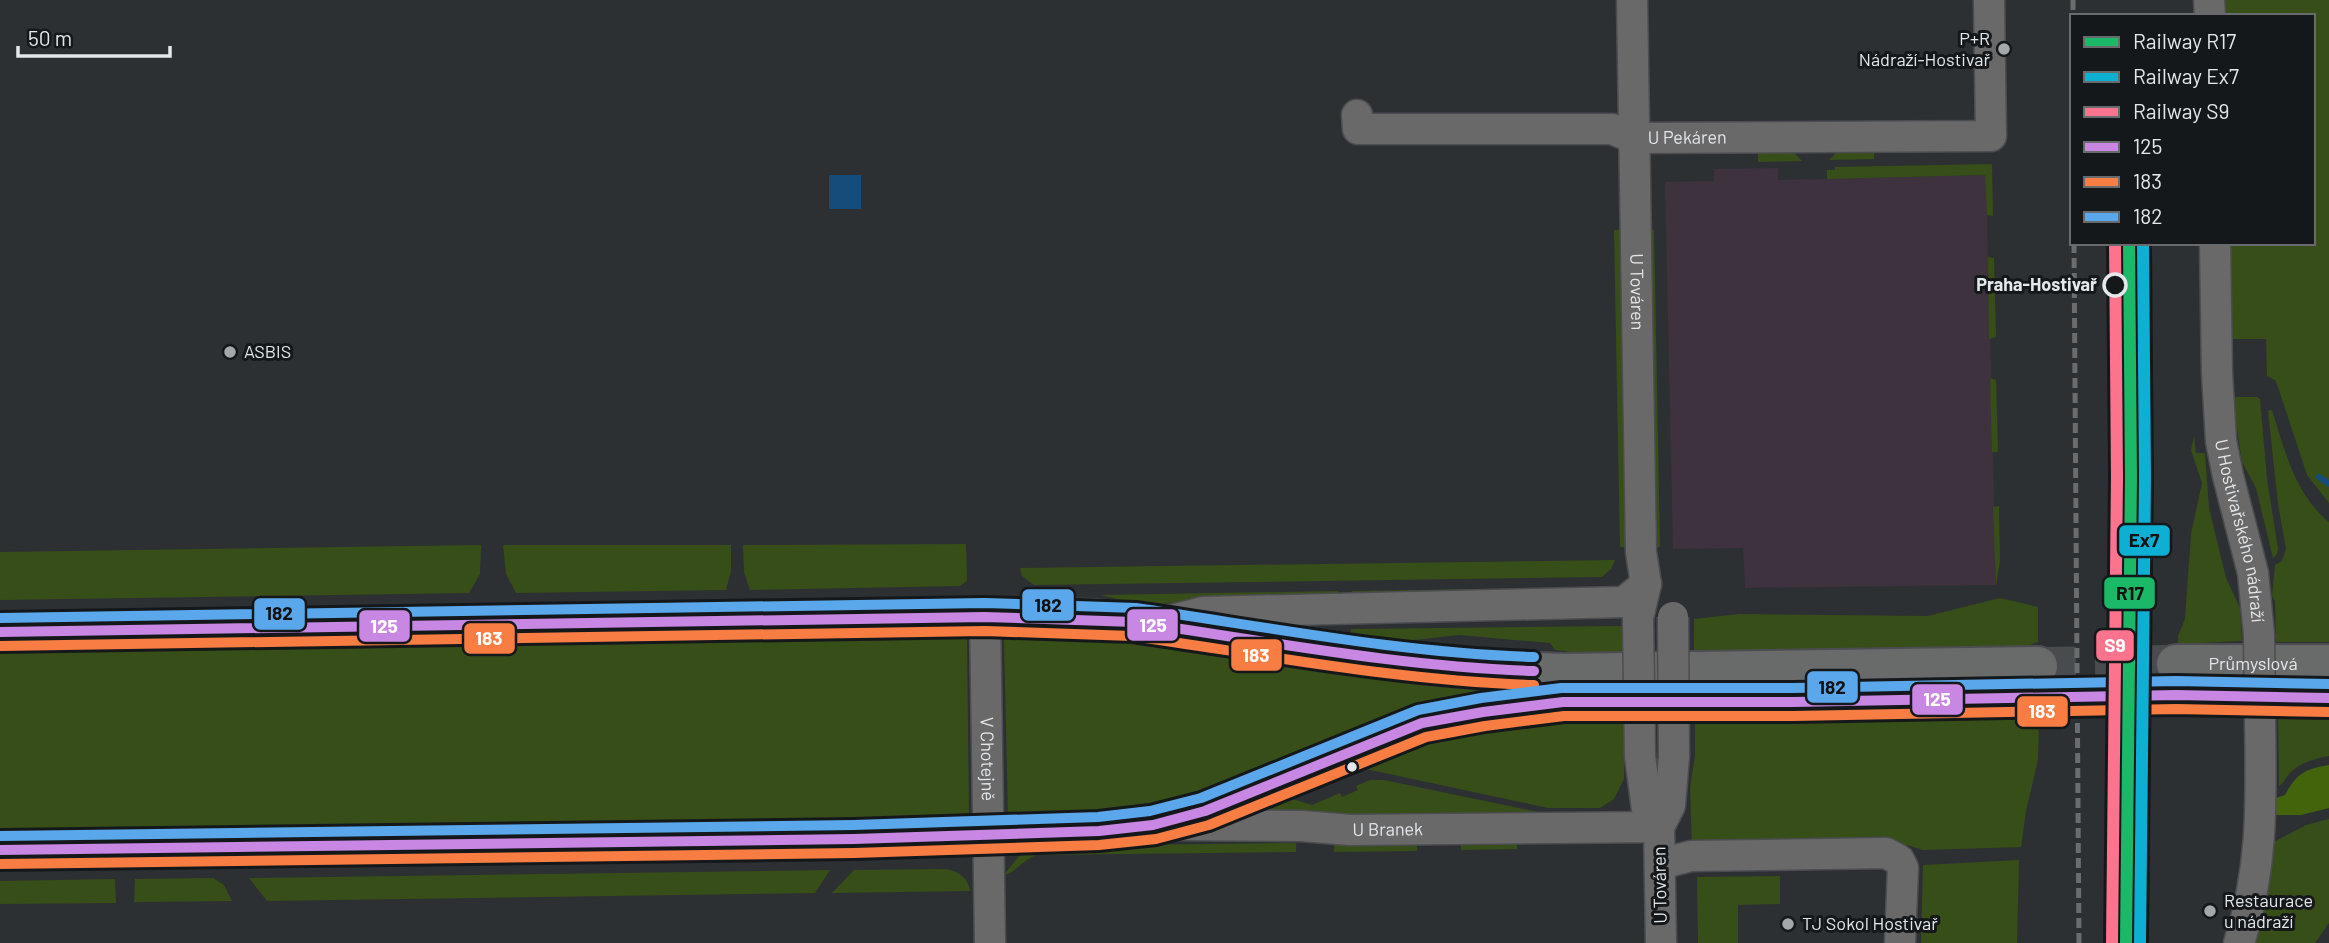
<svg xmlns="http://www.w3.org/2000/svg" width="2329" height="943" font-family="Barlow,sans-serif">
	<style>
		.commercial { fill: #3d323d }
		.green { fill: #374e18 }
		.forest { fill: #43640a }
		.water { fill: #144c7a }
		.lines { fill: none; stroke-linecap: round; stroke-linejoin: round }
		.stream { stroke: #144c7a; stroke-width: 6 }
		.major-tunnel { stroke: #484c4f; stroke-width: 38; stroke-dasharray: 38 19; stroke-linecap: butt }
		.minor-casing { stroke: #4b4d50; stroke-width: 33 }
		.major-casing { stroke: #4b4d50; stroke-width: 42 }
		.minor { stroke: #6a6969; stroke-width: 30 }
		.major { stroke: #696a6a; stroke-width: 38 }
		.rail { stroke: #6b6c6d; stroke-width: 5; stroke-dasharray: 10 5; stroke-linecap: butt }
		.minor-bridge-casing { stroke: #4b4d50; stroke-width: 33; stroke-linecap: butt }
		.minor-bridge { stroke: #6a6969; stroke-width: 30 }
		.bus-1-casing { stroke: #15181a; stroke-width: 16 }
		.bus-2-casing { stroke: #15181a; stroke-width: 16 }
		.bus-3-casing { stroke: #15181a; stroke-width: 16 }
		.bus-1 { stroke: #c787e3; stroke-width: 10 }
		.bus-2 { stroke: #f77d43; stroke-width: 10 }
		.bus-3 { stroke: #5aa8eb; stroke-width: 10 }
		.rail-1-casing { stroke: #15181a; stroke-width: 18 }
		.rail-2-casing { stroke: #15181a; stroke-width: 18 }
		.rail-3-casing { stroke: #15181a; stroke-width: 18 }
		.rail-1 { stroke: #1ab867; stroke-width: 12 }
		.rail-2 { stroke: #0dafd3; stroke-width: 12 }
		.rail-3 { stroke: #fc738d; stroke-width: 12 }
		.poi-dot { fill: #a4a8ab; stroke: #15181a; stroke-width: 2.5 }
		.stop-dot { fill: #15181a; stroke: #e4e8eb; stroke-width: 3.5 }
		.bus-dot { fill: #e4e8eb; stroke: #15181a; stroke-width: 2.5 }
		.labels { text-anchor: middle; stroke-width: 6; stroke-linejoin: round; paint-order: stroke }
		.poi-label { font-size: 18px; fill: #e4e8eb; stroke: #15181a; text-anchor: start }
		.street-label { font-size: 18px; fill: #e4e8eb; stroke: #15181a }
		.stop-label { font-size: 18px; font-weight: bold; fill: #e4e8eb; stroke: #15181a; text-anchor: end }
		.line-badge { stroke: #15181a; stroke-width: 2.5 }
		.badge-label { font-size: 19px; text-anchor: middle; font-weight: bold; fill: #fff }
		.pale-badge-label { font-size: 19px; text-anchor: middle; font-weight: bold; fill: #111 }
	</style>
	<rect width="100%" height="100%" fill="#2d3033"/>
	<path class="commercial" d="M1778,168V180L1986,175L1996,585L1745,588L1743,548L1673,549L1665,182L1714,181V169Z"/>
	<path class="green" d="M2222,0H2329V503L2307,475L2277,384L2275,380L2267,376L2266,339H2233L2227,243H2313V16H2222Z
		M1874,144V159L1829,160L1841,148Z
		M1758,147L1793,151L1802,161L1758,162Z
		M1992,164L1993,216L1987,215L1985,175L1827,179V170H1835V167Z
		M1614,230H1622L1629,547H1620Z
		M1646,230H1654L1660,547H1652Z
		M1988,257L1994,258L1996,337L1989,339Z
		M1990,378L1996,380L1998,452H1992Z
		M2227,397H2257L2260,399L2267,479L2278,549L2277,554L2273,558L2256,488L2242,462L2237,429L2230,430Z
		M2272,410C2285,451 2294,493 2329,522V642H2276L2275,601L2272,596L2275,565L2282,561L2286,549L2278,504L2268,411Z
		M2194,436L2196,453H2205L2209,508L2226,578L2240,608L2242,641L2178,644V636L2185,619L2191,534L2202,483L2191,450Z
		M1999,506L2000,561L1996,585L1993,507Z
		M966,544L967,581L960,586L750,590L744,572L743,545Z
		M481,545L480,574L469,593L0,600V552Z
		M503,545H731V571L726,590L516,593L506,574Z
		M1615,560L1611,569L1602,577L1034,585L1022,576L1020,568Z
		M1613,587L1609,590L1351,600L1352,591Z
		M1338,591V601L1136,604L1101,595Z
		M2000,598L2038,607V642L2015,651L1694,657V619L1739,614L1928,616Z
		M457,604L444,611L71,619L0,613Z
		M1624,626L1625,659L1555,650L1550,643L1459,635L1405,641L1351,633V629Z
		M1050,629L1548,692L1145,815L1008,817L1004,640L1007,633Z
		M964,633L967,640L969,816L923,819L462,824L0,836V646Z
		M2007,709L2039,718L2038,760L2026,811L2021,847L1923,850L1907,845L1692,849L1690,787L1695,755V716Z
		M2278,711L2329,713V756C2316,758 2299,763 2290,773C2285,778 2285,782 2279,786Z
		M1625,715L1624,779L1614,799L1600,808H1548L1366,769L1405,743L1441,731Z
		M1370,780H1384L1553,815L1230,817L1292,799L1312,805L1340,793L1342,797L1358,790L1356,786Z
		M2329,819V923L2315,943H2253L2272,843L2306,825Z
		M1517,839V849L1461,850V840Z
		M1417,841V851L1334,852V843Z
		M1296,843V852L1037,855C1024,859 1015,873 1004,875L1019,856L1040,846Z
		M2019,860L2017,943H1921L1923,865Z
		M946,869C959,871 968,878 970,891L832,893L854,870Z
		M830,870L815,893L267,901L249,878Z
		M1780,876V904L1738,905V943H1698L1697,877Z
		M213,878L224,885L232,901L134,902L135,879Z
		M115,879L116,903L0,904V881Z"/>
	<path class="forest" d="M2329,765V808L2301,815H2276V798L2285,795C2297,773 2305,769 2329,765Z"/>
	<path class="water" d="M829,175H861V209H829Z"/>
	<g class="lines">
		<path class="stream" d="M2319,477L2329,484"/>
		<path class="major-tunnel" d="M2038,666L2176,664
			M2039,698L2176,695"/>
		<g class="minor-casing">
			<g id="minor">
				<path id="s1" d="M1632,0L1641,552L1646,584L1638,618"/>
				<path d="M2209,0L2210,16"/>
				<path id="s2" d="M1357,115L1358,129H1612L1634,138L1991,136L1989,0"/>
				<path id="s3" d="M2215,243L2217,373L2221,441L2228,476L2253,573L2259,635"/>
				<path id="s4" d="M985,617L990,943"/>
				<path d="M1164,622L1203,612L1624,602L1646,584"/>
				<path d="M1640,756L1647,809L1659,827"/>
				<path id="s5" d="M1180,825L1302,826L1350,830L1659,827"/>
				<path d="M1660,864L1691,856L1886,853L1899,860L1903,868L1900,943"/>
				<path d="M1661,943L1659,827L1670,805L1674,756"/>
				<path d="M2239,943C2264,865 2261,797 2260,717"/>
			</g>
		</g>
		<g class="major-casing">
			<g id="major">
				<path d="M0,632L985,617L1094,619L1134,622L1408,662L1472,669L1563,673L2038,666"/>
				<path id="s6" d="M2176,664H2329"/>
				<path d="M2176,695L2329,698"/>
				<path d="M0,850L854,839L1099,831L1153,825L1205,811L1422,723L1483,712L1563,702L2039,698"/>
			</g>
		</g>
		<use href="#minor" class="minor"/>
		<use href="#major" class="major"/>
		<path class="rail" d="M2073,0V16
			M2074,243L2079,943"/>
		<g class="minor-bridge-casing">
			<path id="minor-bridge" d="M1673,617L1674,756
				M1638,618L1640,756
				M2259,635L2260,717"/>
		</g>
		<use href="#minor-bridge" class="minor-bridge"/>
		<g class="bus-1-casing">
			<path id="bus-1" d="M0,632L985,617L1134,622C1267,641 1400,667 1534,671
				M0,850L854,839L1099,831L1153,825L1205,811L1422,723L1483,712L1563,702H1793L2176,695L2329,698"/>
		</g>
		<g class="bus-2-casing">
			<path id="bus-2" d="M0,646L985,631L1132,636C1266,655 1399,681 1534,685
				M0,864L854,853L1099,845L1156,839L1209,825L1426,737L1485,726L1564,716H1793L2176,709L2329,712"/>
		</g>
		<g class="bus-3-casing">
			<path id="bus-3" d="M0,618L985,603L1136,608C1268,627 1401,653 1534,657
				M0,836L854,825L1098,817L1150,811L1201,798L1418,710L1481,698L1561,688H1793L2176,681L2329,684"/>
		</g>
		<use href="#bus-1" class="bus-1"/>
		<use href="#bus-2" class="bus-2"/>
		<use href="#bus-3" class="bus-3"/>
		<g class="rail-1-casing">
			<path id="rail-1" d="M2126,943L2131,477L2129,243"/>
		</g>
		<g class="rail-2-casing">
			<path id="rail-2" d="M2140,943L2145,477L2143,243"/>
		</g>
		<g class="rail-3-casing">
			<path id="rail-3" d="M2112,943L2117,477L2115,243"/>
		</g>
		<use href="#rail-1" class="rail-1"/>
		<use href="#rail-2" class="rail-2"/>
		<use href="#rail-3" class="rail-3"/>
	</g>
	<g class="poi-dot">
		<circle cx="2004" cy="49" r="7"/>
		<circle cx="230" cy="352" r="7"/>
		<circle cx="2210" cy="911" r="7"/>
		<circle cx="1788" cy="924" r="7"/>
	</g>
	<circle class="stop-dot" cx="2115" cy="285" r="11"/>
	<circle class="bus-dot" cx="1352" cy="767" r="6"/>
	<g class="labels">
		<g class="poi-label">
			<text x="1990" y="45" text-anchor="end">P+R<tspan x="1990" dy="21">Nádraží-Hostivař</tspan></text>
			<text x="244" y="358">ASBIS</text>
			<text x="2224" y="907">Restaurace<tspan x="2224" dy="21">u nádraží</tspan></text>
			<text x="1802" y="930">TJ Sokol Hostivař</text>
		</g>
		<g class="street-label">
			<text dy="6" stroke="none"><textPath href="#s2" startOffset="345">U Pekáren</textPath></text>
			<text dy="6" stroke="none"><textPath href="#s1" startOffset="292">U Továren</textPath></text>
			<text dy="6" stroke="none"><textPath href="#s3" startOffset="290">U Hostivařského nádraží</textPath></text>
			<text dy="6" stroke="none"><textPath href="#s6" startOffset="77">Průmyslová</textPath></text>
			<text dy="6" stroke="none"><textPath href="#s4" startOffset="142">V Chotejně</textPath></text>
			<text dy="6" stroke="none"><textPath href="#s5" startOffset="208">U Branek</textPath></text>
			<text transform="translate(1660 885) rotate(-91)" y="6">U Továren</text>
		</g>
		<g class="stop-label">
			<text x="2097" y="291">Praha-Hostivař</text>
		</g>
	</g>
	<g class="line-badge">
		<rect x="2118" y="524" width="53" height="33" rx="7" fill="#0dafd3"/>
		<rect x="2103" y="576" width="53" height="34" rx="7" fill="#1ab867"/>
		<rect x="1021" y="588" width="54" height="34" rx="7" fill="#5aa8eb"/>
		<rect x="253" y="597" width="53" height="34" rx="7" fill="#5aa8eb"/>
		<rect x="1126" y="608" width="53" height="34" rx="7" fill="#c787e3"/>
		<rect x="358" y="609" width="53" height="34" rx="7" fill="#c787e3"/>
		<rect x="463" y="622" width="53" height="33" rx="7" fill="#f77d43"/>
		<rect x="2095" y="629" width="40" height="33" rx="7" fill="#fc738d"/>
		<rect x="1230" y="638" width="53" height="34" rx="7" fill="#f77d43"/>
		<rect x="1806" y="670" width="53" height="34" rx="7" fill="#5aa8eb"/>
		<rect x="1911" y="683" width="53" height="33" rx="7" fill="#c787e3"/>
		<rect x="2016" y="695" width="53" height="33" rx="7" fill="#f77d43"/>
	</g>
	<g class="badge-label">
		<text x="1153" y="632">125</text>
		<text x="384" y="633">125</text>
		<text x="489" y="645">183</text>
		<text x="2115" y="652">S9</text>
		<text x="1256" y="662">183</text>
		<text x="1937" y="706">125</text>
		<text x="2042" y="718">183</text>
	</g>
	<g class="pale-badge-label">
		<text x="2144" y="547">Ex7</text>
		<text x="2130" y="600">R17</text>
		<text x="1048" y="612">182</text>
		<text x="279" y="620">182</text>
		<text x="1832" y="694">182</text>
	</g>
	<rect x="2070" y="14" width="245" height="231" fill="#15181a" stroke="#686b6e" stroke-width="2"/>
	<rect x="2084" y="37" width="35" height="10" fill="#1ab867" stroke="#686b6e" stroke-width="2"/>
	<text x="2133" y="49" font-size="21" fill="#e4e8eb">Railway R17</text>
	<rect x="2084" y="72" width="35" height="10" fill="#0dafd3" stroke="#686b6e" stroke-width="2"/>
	<text x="2133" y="84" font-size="21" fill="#e4e8eb">Railway Ex7</text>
	<rect x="2084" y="107" width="35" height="10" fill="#fc738d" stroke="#686b6e" stroke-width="2"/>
	<text x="2133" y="119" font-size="21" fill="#e4e8eb">Railway S9</text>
	<rect x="2084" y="142" width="35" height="10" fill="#c787e3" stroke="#686b6e" stroke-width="2"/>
	<text x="2133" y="154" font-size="21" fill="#e4e8eb">125</text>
	<rect x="2084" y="177" width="35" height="10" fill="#f77d43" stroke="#686b6e" stroke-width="2"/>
	<text x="2133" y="189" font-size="21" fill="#e4e8eb">183</text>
	<rect x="2084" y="212" width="35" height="10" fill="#5aa8eb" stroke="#686b6e" stroke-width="2"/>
	<text x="2133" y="224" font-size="21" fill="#e4e8eb">182</text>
	<path d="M18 46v10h152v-10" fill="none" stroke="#e4e8eb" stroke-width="3.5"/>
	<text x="28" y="46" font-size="21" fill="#e4e8eb" stroke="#15181a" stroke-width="5" paint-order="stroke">50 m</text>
</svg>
